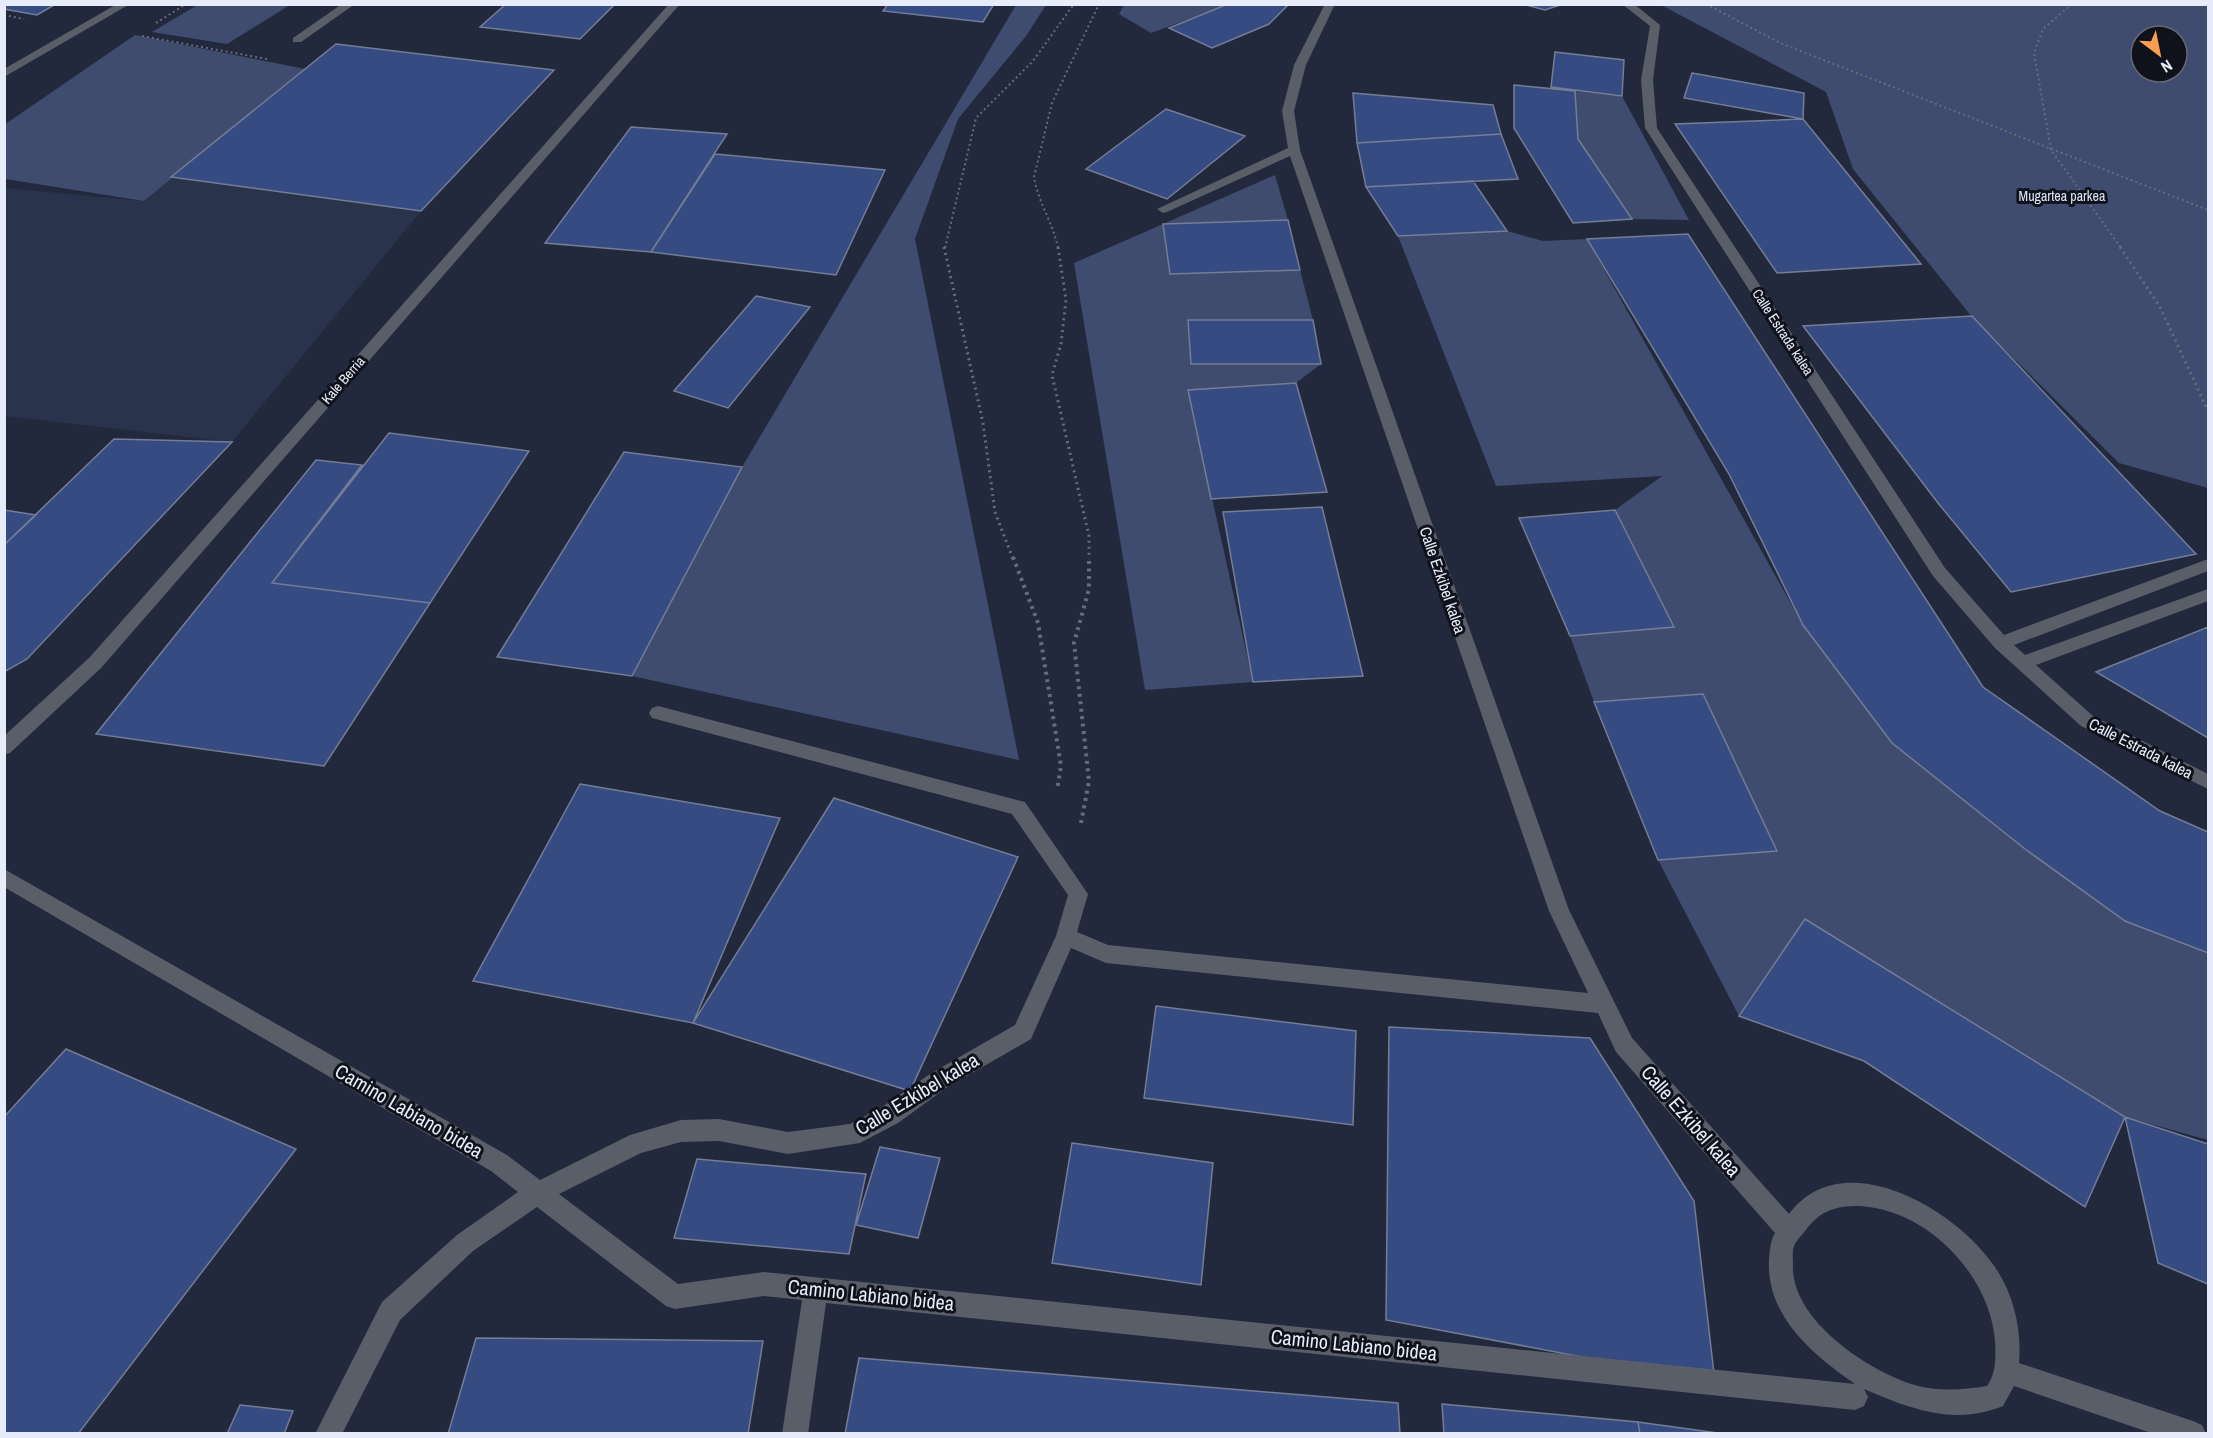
<svg xmlns="http://www.w3.org/2000/svg" width="2213" height="1438" font-family="'Archivo Narrow',sans-serif">
	<style>
		.built { fill: #29334c }
		.green { fill: #3f4c6f; fill-rule: evenodd }
		.building { fill: #374b83; stroke: #747d95; stroke-width: 1.5 }
		.lines { fill: none; stroke-linecap: round; stroke-linejoin: round }
		.path-far2 { stroke: #656c7e; stroke-width: 2; stroke-dasharray: 2 3; stroke-linecap: butt }
		.path-far1 { stroke: #656c7e; stroke-width: 3; stroke-dasharray: 2 4; stroke-linecap: butt }
		.path { stroke: #656c7e; stroke-width: 4; stroke-dasharray: 3 4.5; stroke-linecap: butt }
		.minor { fill: #5a5e68; fill-rule: evenodd }
		.labels { text-anchor: middle; stroke-width: 6; stroke-linejoin: round; paint-order: stroke }
		.far-park-label { font-size: 14px; fill: #dde4f6; stroke: #0f121b }
		.far-street-label { font-size: 14px; fill: #e6ecf9; stroke: #0f121b }
		.street-label { font-size: 16px; fill: #e6ecf9; stroke: #0f121b }
		.near-street-label { font-size: 20px; fill: #e6ecf9; stroke: #0f121b }
	</style>
	<rect width="100%" height="100%" fill="#22293d"/>
	<path class="built" d="M171,177L421,211L232,442L5,416V188L143,201Z"/>
	<path class="green" d="M199,4H290V5L227,44L152,32Z
		M1016,5H1046L1026,36L958,119L915,239L1019,760L632,676L742,467Z
		M1124,5H1228L1151,33L1119,14Z
		M1661,5H2208V488L2119,463L1972,317L1853,169L1826,92ZM2141,36H2177V72H2141Z
		M135,35L305,69L144,201L5,179L4,125Z
		M1575,91L1622,96L1689,220L1632,219L1578,139Z
		M1275,175L1288,220L1164,224L1300,270L1313,320L1188,321L1191,364H1321L1296,383L1188,390L1253,682L1145,690L1074,263Z
		M1507,231L1543,241L1587,239L1803,625L1892,743L2025,849L2125,920L2208,953V1140L2125,1117L1805,919L1739,1016L1658,860L1776,851L1703,694L1594,702L1570,636L1674,627L1615,510L1662,476L1496,486L1398,236Z"/>
	<path class="building" d="M4,4H56L37,15L4,9Z
		M506,4H615L580,39L480,27Z
		M888,4H994L983,22L883,11Z
		M1228,4H1289L1269,24L1212,48L1169,28Z
		M1522,4H1563L1545,10Z
		M336,44L554,70L421,211L171,177Z
		M1555,52L1624,60L1622,96L1551,87Z
		M1692,73L1804,93L1803,119L1684,98Z
		M1514,85L1575,91L1578,139L1632,219L1573,223L1514,128Z
		M1353,93L1493,105L1501,134L1357,143Z
		M1166,109L1245,136L1167,199L1086,169Z
		M1803,119L1921,264L1777,273L1675,124Z
		M631,127L727,134L651,252L545,243Z
		M1501,134L1518,179L1366,187L1357,143Z
		M715,154L885,170L836,275L651,252Z
		M1473,181L1507,231L1398,236L1366,187Z
		M1288,220L1300,270L1170,274L1163,224Z
		M1688,234L1983,687L2160,811L2208,832V953L2125,921L2025,849L1892,743L1803,625L1729,474L1587,239Z
		M756,296L810,307L728,408L674,391Z
		M1972,316L2196,554L2011,592L1938,503L1803,326Z
		M1188,320H1313L1321,364H1191Z
		M1296,383L1327,492L1211,499L1188,390Z
		M389,433L529,451L430,603L272,583Z
		M114,439L232,442L27,659L4,672V545Z
		M624,452L742,467L632,676L497,657Z
		M316,460L362,465L272,583L430,603L324,766L96,734Z
		M1322,507L1363,676L1253,682L1223,512Z
		M4,510L36,515L4,545Z
		M1615,510L1674,627L1570,636L1519,518Z
		M2208,627V738L2096,672Z
		M1703,694L1777,851L1658,860L1594,702Z
		M580,784L780,818L693,1023L473,981Z
		M834,798L1018,857L910,1091L693,1023Z
		M1805,919L2125,1117L2085,1207L1864,1061L1739,1016Z
		M1156,1006L1356,1031L1353,1125L1144,1098Z
		M1389,1027L1590,1038L1694,1201L1715,1382L1386,1320Z
		M66,1049L296,1149L78,1434H4V1117Z
		M2125,1117L2208,1144V1284L2158,1263Z
		M1072,1143L1213,1163L1201,1285L1052,1263Z
		M880,1147L940,1158L918,1238L856,1225Z
		M697,1159L866,1174L849,1254L674,1238Z
		M476,1338L763,1341L748,1434H448Z
		M859,1358L1398,1403L1400,1434H845Z
		M1442,1404L1638,1422L1640,1434H1444Z
		M240,1405L293,1411L284,1434H227Z
		M1638,1422L1725,1434H1640Z"/>
	<g class="lines">
		<path class="path-far2" d="M1706,4L1780,43L2208,210
			M2072,4L2043,29L2034,53L2051,150L2121,248
			M4,15L24,19
			M156,23L186,4
			M142,36L267,59
			M945,248L976,118L1033,61L1074,4
			M1058,248C1053,223 1038,202 1034,177L1052,103L1099,4"/>
		<path class="path-far1" d="M944,247L983,423L995,512L1013,559
			M1058,247L1066,300L1061,344L1052,375L1089,536V559
			M2120,247L2160,307L2208,411"/>
		<path class="path" d="M1013,557L1038,623L1061,766L1057,790
			M1081,823L1089,781L1074,643L1089,589V557"/>
		<path class="minor" d="M117,4H130L4,77V69Z
			M342,4H355L301,42H293V38Z
			M669,4H680L101,668L10,753L4,755V736L89,658Z
			M1325,4H1335L1306,65L1294,111L1300,150L1569,910L1632,1038L1789,1214C1842,1143 1953,1208 1992,1263C2013,1291 2022,1328 2019,1363L2193,1421L2202,1425L2206,1434H2154L2014,1386L2003,1406C1954,1426 1910,1409 1864,1389L1868,1397L1864,1406L1855,1410L826,1303L808,1434H782L802,1300L764,1296L675,1309L666,1306L537,1207L473,1251L400,1320L342,1434H315L382,1302L457,1235L518,1192L491,1171L4,887V869L507,1155L540,1180L630,1135L681,1120L719,1119L788,1132L850,1124L882,1107L930,1074L1015,1025L1056,936L1068,895L1012,814L652,718L649,713L652,708L658,706L1025,802L1088,894L1077,932L1108,945L1588,993L1549,911L1290,156L1167,212L1163,213L1157,209L1288,148L1282,111L1294,65ZM1071,948L1106,963L1598,1013L1616,1052L1775,1233C1770,1242 1770,1250 1769,1260C1766,1316 1813,1355 1855,1384L764,1272L678,1284L559,1194L641,1153L681,1142L719,1141L788,1154L860,1143L898,1123L946,1088L1031,1039ZM1859,1206C1927,1209 1990,1275 1995,1341C1996,1356 1996,1374 1987,1386C1961,1390 1936,1392 1911,1384C1864,1368 1790,1318 1793,1264C1793,1259 1792,1251 1794,1246C1796,1241 1801,1236 1805,1231C1820,1211 1834,1206 1859,1206Z
			M1622,4H1634L1660,25L1653,80L1657,128L1945,568L2004,635L2208,559V571L2014,645L2025,655L2208,589V601L2036,665L2093,716L2208,774V789L2081,726L1995,648L1933,576L1645,128L1641,80L1650,26Z"/>
	</g>
	<g class="labels">
		<g class="far-park-label">
			<text x="2062" y="201">Mugartea parkea</text>
		</g>
		<g class="far-street-label">
			<text transform="translate(1783 332) rotate(57)" y="5">Calle Estrada kalea</text>
			<text transform="translate(343 380) rotate(-49)" y="5">Kale Berria</text>
		</g>
		<g class="street-label">
			<text transform="translate(1443 580) rotate(71)" y="6">Calle Ezkibel kalea</text>
			<text transform="translate(2141 748) rotate(27)" y="6">Calle Estrada kalea</text>
		</g>
		<g class="near-street-label">
			<text transform="translate(917 1094) rotate(-31)" y="7">Calle Ezkibel kalea</text>
			<text transform="translate(409 1111) rotate(30)" y="7">Camino Labiano bidea</text>
			<text transform="translate(1691 1121) rotate(49)" y="7">Calle Ezkibel kalea</text>
			<text transform="translate(871 1295) rotate(6)" y="7">Camino Labiano bidea</text>
			<text transform="translate(1354 1345) rotate(6)" y="7">Camino Labiano bidea</text>
		</g>
	</g>
	<rect width="2213" height="1438" fill="none" stroke="#e6ecf9" stroke-width="12"/>
	<g transform="translate(2159 54) rotate(148)"><circle r="28" fill="#0f121b" stroke="#656974" stroke-width="1.5"/>
	<path d="M0-4.5L10 22L0 15L-10 22Z" fill="#fb9e51"/>
	<text y="-9" font-size="16" font-weight="bold" text-anchor="middle" fill="#e6ecf9">N</text>
	</g>
</svg>
